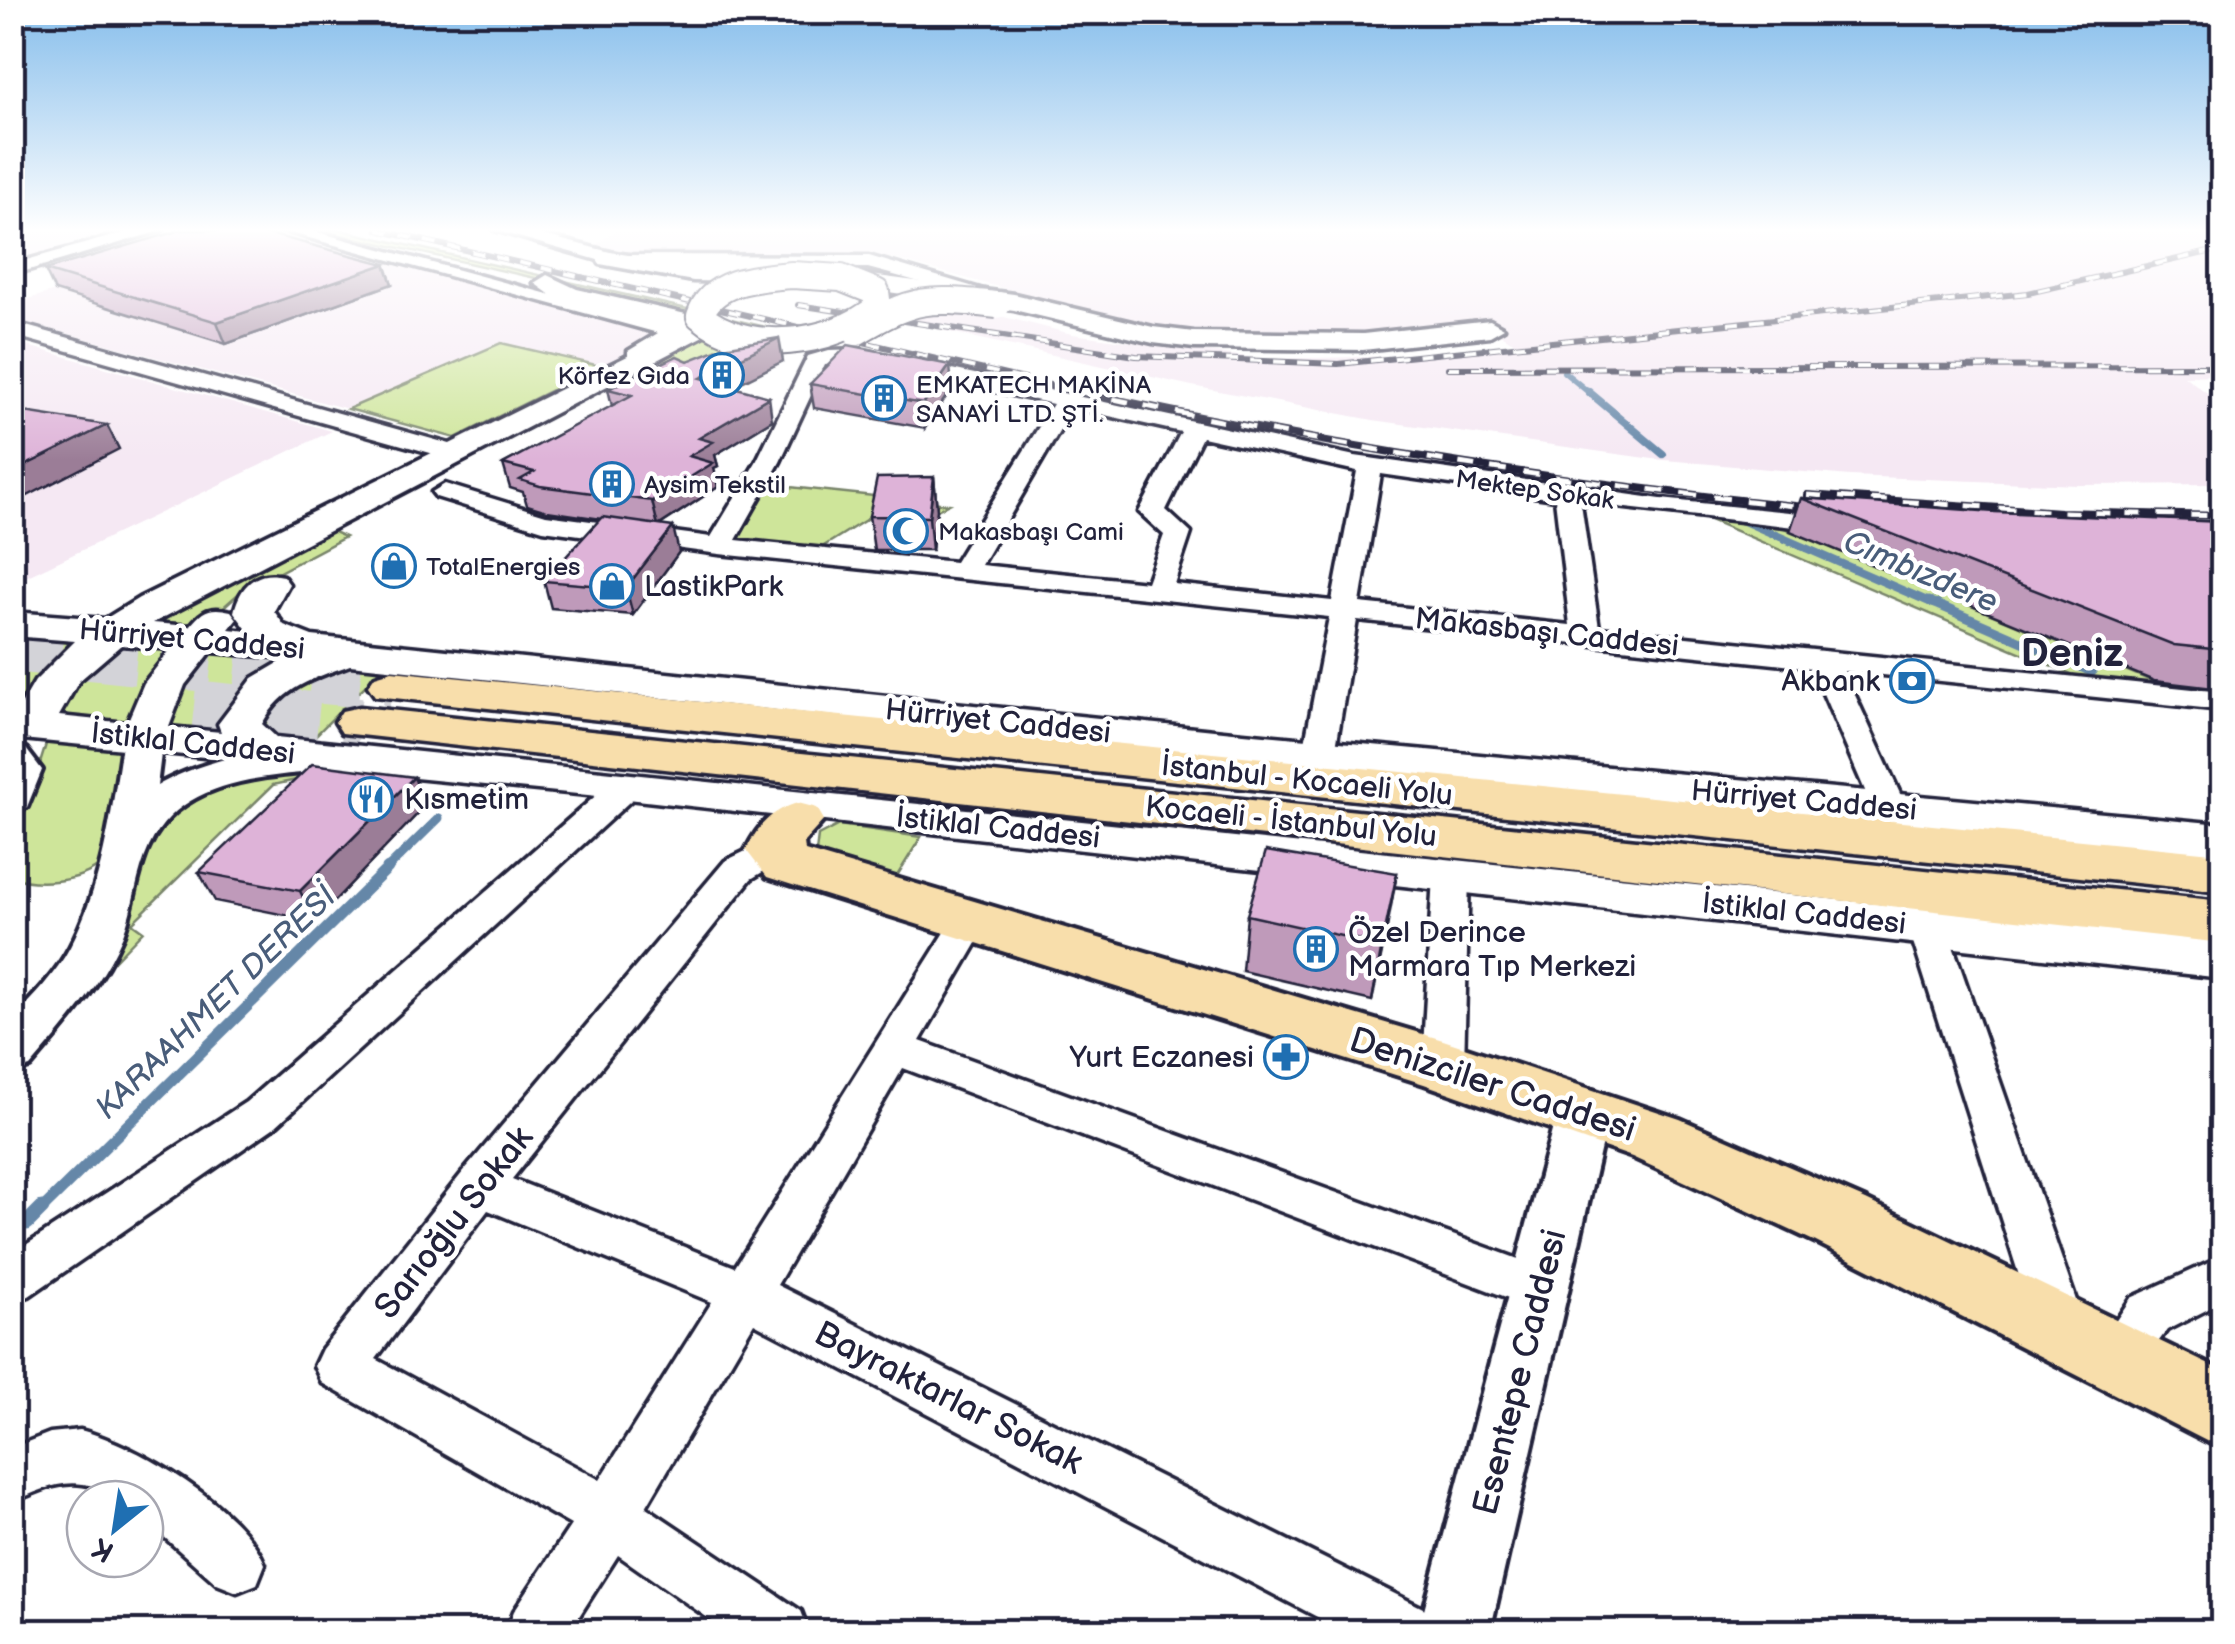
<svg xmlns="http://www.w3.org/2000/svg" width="2235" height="1644" font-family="'Balsamiq Sans',sans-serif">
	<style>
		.built { fill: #f5e8f3 }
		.green { fill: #cee59a; stroke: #78846a; stroke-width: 2.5 }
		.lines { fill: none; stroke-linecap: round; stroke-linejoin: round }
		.stream-far4 { stroke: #6587a8; stroke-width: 6 }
		.stream-far3 { stroke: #6587a8; stroke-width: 8 }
		.stream-far2 { stroke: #6587a8; stroke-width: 9 }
		.stream-far1 { stroke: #6587a8; stroke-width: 11 }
		.stream { stroke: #6587a8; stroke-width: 15 }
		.trunk-tunnel { stroke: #d3d3d8; stroke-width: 50; stroke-dasharray: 50 25; stroke-linecap: butt }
		.minor-casing { stroke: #22223b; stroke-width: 7 }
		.tertiary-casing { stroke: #22223b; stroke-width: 8 }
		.secondary-casing { stroke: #22223b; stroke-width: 7 }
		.primary-casing { stroke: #22223b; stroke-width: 8 }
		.trunk-casing { stroke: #22223b; stroke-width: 7 }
		.minor { fill: #fff; fill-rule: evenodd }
		.tertiary { fill: #fff; fill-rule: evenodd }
		.secondary { fill: #fff; fill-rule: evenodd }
		.primary { fill: #f8deab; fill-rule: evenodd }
		.trunk { fill: #f8deab; fill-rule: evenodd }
		.rail-far1-casing { stroke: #22223b; stroke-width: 6 }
		.rail-casing { stroke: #22223b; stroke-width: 8 }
		.rail-far1 { stroke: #fff; stroke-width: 4; stroke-dasharray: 12; stroke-linecap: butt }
		.rail { stroke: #fff; stroke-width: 5; stroke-dasharray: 16; stroke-linecap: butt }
		.secondary-bridge-casing { stroke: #22223b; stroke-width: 30; stroke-linecap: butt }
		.secondary-bridge { stroke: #fff; stroke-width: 26 }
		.wall { fill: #bf9aba; stroke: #22223b; stroke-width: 2.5 }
		.shaded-wall { fill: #9b7d97; stroke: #22223b; stroke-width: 2.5 }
		.building { fill: #deb3d8; stroke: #22223b; stroke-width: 2.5 }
		.labels { text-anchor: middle; stroke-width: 9; stroke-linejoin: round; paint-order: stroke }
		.far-poi-label { font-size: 25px; fill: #22223b; stroke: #fff; text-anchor: start }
		.far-street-label { font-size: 25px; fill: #22223b; stroke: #fff }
		.poi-label { font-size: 30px; fill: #22223b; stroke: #fff; text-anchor: start }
		.street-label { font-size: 30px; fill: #22223b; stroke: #fff }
		.water-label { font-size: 32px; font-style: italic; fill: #495d7a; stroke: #fff }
		.near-street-label { font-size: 35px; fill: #22223b; stroke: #fff }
		.district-label { font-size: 40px; font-weight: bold; fill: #22223b; stroke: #fff }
	</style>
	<rect width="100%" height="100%" fill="#fff"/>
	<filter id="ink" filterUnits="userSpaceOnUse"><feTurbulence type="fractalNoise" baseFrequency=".01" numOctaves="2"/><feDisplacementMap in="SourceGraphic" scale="20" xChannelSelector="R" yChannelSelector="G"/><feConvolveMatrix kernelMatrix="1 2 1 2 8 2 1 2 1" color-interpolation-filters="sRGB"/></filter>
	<g filter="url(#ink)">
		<path class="built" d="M13,230H142L13,267Z
			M255,230H266L667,333L600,366L501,343L348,409L13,319L12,304Z
			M616,230H2222V375L2184,376L2222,404V484L2078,485L1850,476L1653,459L1373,420L1192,386L887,318L904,307L984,312L1072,334L1262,359L1416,356L1518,345L1490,328L1366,342L1194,340L891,258L813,254L654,257L592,248Z
			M13,342L332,431L13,583Z"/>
		<path class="green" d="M319,230H341L810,337L681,365L653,357L681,343L549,281Z
			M501,343L600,366L455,438L348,409Z
			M771,485L949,504L937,510L880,511L819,549L733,540Z
			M1689,511L1760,518L2183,694L2097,685Z
			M327,529L345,537L238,594L191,636L129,630Z
			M29,631L99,635L13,717L12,665L34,645Z
			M159,641L177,652L134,719L122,724L73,722L58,708L67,678L122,644Z
			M207,645L317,654L236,740L153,732Z
			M344,663L384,667L315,736L272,731L264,724C265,687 315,676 344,663Z
			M48,738L127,744L100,865C79,882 37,886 13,877V849Z
			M308,767L296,780L273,785L132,923L143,931L53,1024L136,846L192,789Z
			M839,825L921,837L892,884L816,852L818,836Z"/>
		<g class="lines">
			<path class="stream-far4" d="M1564,372L1592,395"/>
			<path class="stream-far3" d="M1589,392L1663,454
				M1730,515L1934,604"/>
			<path class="stream-far2" d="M1929,601L2092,672
				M386,870L439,818"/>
			<path class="stream-far1" d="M40,1211L388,868"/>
			<path class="stream" d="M27,1223L42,1208"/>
			<path class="trunk-tunnel" d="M12,647L392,686
				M194,705L360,722"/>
			<g class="minor-casing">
				<path id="minor" d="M134,230H163L12,275V264Z
					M280,230H310L686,331L635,361L628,359V351L658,333Z
					M494,230H524L622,255L869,256L1018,300L1008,306L868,268L622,267Z
					M12,322L450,444L454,449L450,454H434L12,335Z
					M859,349L1355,456L1661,499L1848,518L1852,524L1848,530L1839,532L1581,503L1599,628L2222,692V710L1844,671L1907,809L1902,817H1878L1873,809L1812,668L1357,620L1335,753L1331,760H1307L1303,753L1329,617L719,554L543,530L436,497L432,492L445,484L546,515L711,537L756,462L808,356L829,350ZM859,361L1053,404L955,562L736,540L780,462L825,365ZM1073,408L1181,432L1139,512L1164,535L1147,582L981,565ZM1202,437L1357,471L1332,601L1174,584L1191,533L1166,510ZM1381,474L1555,499L1570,625L1360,603Z
					M628,774L640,778L645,785L640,792L276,1126L29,1296L12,1302V1254L246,1102L616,778Z
					M773,838L786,842L791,850L786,858L751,879L512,1179L735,1267L959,910L972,906L985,910L991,919L920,1041L1557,1273L1564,1288L1557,1303L1540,1310L903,1068L777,1285L1429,1611L1437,1632H1346L754,1323L646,1507L801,1611L809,1632H728L618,1555L569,1632H506L514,1611L571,1525L322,1383L314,1366L322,1349L463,1172L725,861ZM488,1210L712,1302L600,1480L376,1359Z
					M1451,864L1464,867L1469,876L1464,1065L1458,1077L1443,1081L1428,1077L1422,1065L1433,876L1438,867Z
					M1927,913L1940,917L1946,926L2087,1332L2080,1348L2062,1355L2044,1348L2037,1332L1908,926L1914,917Z
					M2222,1257V1302L2167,1330L2134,1375L2116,1382L2098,1375L2091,1358L2131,1298Z
					M80,1430C138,1445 242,1507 265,1564L257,1584L237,1592L217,1584L145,1520V1499C117,1499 108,1488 83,1484C57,1480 35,1493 12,1502V1448L50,1433Z"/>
			</g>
			<g class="tertiary-casing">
				<path id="tertiary" d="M143,726L157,730L163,738L157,786C199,760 297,737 345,749L351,758L345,767L331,770C266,777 181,778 149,847C136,874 134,907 123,935C102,985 65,1026 30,1067L12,1072V1019C33,997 56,974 70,947C104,883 112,808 123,738L129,730Z
					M12,746L26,749L42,770L27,807L12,811Z
					M1583,1091L1602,1097L1609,1112L1490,1632H1418L1557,1112L1564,1097Z"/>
			</g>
			<g class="secondary-casing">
				<path id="secondary" d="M609,252L693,265L789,267L802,275L789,283L693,281L600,264L597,259L600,254Z
					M855,273L1014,294L1153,327L1194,332L1363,334L1490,320L1504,328L1490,336L1363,350L1194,348L1153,343L1014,310L846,286L842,281Z
					M547,275L577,289L699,317L707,334L153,623L190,626C203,610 210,606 231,611L237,619L229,629L248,631L234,612C240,586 256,569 283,576L289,584L274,611L284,625L312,636L1233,732L2222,824V856L1233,758L350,665C314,678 282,687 262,724L276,737L2222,940V978L628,799L12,738V712H17L35,681L75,641L12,636V612L105,619L139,598L678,331L559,301L534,283ZM121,645L171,649L144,683L127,723L59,716L79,681ZM211,652L287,658L253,678L218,724L221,732L169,727L185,685Z"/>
			</g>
			<g class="primary-casing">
				<path id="primary" d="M798,803L817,808L824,820L804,842L805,851L1443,1040L1680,1119L1866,1200L2222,1371V1449L1816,1242L1632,1157L1424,1084L767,877L746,850C759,825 770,811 798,803Z"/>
			</g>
			<g class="trunk-casing">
				<path id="trunk" d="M392,671L2222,854V892L375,696L368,686L375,676Z
					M360,707L2222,901V943L342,733L335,722L342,711Z"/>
			</g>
			<use href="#minor" class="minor"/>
			<use href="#tertiary" class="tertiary"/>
			<use href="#secondary" class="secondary"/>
			<use href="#primary" class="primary"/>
			<use href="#trunk" class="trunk"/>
			<g class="rail-far1-casing">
				<path id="rail-far1" d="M378,230L1093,395
					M798,305L1136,356L1338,364L2028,293L2222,249
					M1448,368L2222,366"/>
			</g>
			<g class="rail-casing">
				<path id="rail" d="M1082,392C1327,447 1575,484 1825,509
					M1807,495L2060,512L2222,516"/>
			</g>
			<use href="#rail-far1" class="rail-far1"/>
			<use href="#rail" class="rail"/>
			<g class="secondary-bridge-casing">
				<path id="secondary-bridge" d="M792,275L841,278L876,292L878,307C834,345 746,356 700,316C712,279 759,278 792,275Z
					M856,332C917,296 928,298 997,305"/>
			</g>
			<use href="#secondary-bridge" class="secondary-bridge"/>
		</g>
		<path class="wall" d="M385,264L392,284L226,344L55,291L45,270Z
			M688,361H783L733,386L772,420L715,455L718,466L714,468L718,487L660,525L679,552L633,615L551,608L544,581L601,519L547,511L527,505L523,492L510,488L503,464L612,406L608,389Z
			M810,384L952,388L925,428L814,408Z
			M934,477L937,510L932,550H874L869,516Z
			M1801,498L1995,512L2222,522V689L2154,681L1790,531Z
			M414,777L425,806L315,921L215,901L199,872Z
			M1397,873L1372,1001L1242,971L1247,915Z"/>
		<path class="shaded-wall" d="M385,264L392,284L226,344L217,322Z
			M779,338L783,361L706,400L701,378Z
			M950,365L952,388L925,428L923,404Z
			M769,397L772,420L715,455L718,466L714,468L718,487L658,526L652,501L689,456L699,438Z
			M107,425L119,449L12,504V472Z
			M934,477L937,510L932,550L929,517Z
			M673,527L679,552L633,615L626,588Z
			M414,777L425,806L315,921L300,891Z
			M1397,873L1387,928L1372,1001L1382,945Z"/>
		<path class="building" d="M181,230H254L385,264L217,322L45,270Z
			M779,338L701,378L769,397L699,438L713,442L689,456L713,463L652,501L540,486L520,480L534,472L503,464L632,395L608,389L677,356L688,361L723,347Z
			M848,345L950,365L923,404L810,384Z
			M12,410L107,425L12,472Z
			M934,477L929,517L869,516L877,478Z
			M1801,498L1995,512L2222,522V650L2174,645Z
			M602,517L673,527L626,588L544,581Z
			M312,764L414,777L300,891L199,872Z
			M1266,851L1397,873L1382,945L1247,915Z"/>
	</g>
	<linearGradient id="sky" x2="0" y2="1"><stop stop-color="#85bdeb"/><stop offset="0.5" stop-color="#fff"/><stop offset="1" stop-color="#fff" stop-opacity="0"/></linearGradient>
	<rect width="2235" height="460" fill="url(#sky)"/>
	<defs>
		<g id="building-ring" transform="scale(2.25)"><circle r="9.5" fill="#fff" stroke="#1f6fb2" stroke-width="1.5"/><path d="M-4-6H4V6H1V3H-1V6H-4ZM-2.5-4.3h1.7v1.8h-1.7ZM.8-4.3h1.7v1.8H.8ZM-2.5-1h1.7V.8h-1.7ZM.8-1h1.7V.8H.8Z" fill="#1f6fb2"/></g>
		<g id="mosque-ring" transform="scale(2.25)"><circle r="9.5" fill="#fff" stroke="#1f6fb2" stroke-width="1.5"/><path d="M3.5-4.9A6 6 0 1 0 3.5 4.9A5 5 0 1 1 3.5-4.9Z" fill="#1f6fb2"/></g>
		<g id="shop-ring" transform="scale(2.25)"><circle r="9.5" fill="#fff" stroke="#1f6fb2" stroke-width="1.5"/><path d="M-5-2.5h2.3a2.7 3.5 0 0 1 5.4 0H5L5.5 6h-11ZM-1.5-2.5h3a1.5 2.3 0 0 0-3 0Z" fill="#1f6fb2"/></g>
		<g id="bank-ring" transform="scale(2.25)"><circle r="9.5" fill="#fff" stroke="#1f6fb2" stroke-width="1.5"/><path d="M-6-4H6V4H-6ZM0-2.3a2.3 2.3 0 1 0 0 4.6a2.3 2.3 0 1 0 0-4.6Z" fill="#1f6fb2"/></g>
		<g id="restaurant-ring" transform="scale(2.25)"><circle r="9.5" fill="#fff" stroke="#1f6fb2" stroke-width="1.5"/><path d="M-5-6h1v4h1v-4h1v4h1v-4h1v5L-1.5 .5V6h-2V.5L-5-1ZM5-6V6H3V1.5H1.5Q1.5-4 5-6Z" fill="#1f6fb2"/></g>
		<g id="pharmacy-ring" transform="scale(2.25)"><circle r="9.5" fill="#fff" stroke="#1f6fb2" stroke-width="1.5"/><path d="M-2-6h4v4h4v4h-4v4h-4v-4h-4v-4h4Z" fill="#1f6fb2"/></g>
	</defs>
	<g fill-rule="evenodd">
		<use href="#building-ring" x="722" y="375"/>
		<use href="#building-ring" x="884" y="398"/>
		<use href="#building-ring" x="612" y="484"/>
		<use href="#mosque-ring" x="906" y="531"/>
		<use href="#shop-ring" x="394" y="566"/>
		<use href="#shop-ring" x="612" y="586"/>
		<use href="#bank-ring" x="1912" y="681"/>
		<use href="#restaurant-ring" x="371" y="799"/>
		<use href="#building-ring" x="1316" y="949"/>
		<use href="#pharmacy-ring" x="1286" y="1057"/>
	</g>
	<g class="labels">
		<g class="far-poi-label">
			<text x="690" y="384" text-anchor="end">Körfez Gıda</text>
			<text x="916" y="393">EMKATECH MAKİNA<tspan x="916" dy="29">SANAYİ LTD. ŞTİ.</tspan></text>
			<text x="644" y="493">Aysim Tekstil</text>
			<text x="938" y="540">Makasbaşı Cami</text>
			<text x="426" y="575">TotalEnergies</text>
		</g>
		<g class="far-street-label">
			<text transform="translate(1535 489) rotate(8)" y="9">Mektep Sokak</text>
		</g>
		<g class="poi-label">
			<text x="644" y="596">LastikPark</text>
			<text x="1880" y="691" text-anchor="end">Akbank</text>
			<text x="404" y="809">Kısmetim</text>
			<text x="1348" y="942">Özel Derince<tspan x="1348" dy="34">Marmara Tıp Merkezi</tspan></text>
			<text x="1254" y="1067" text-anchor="end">Yurt Eczanesi</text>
		</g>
		<g class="street-label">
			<text transform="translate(1547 632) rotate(6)" y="10">Makasbaşı Caddesi</text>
			<text transform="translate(192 639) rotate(5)" y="10">Hürriyet Caddesi</text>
			<text transform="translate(998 721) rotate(6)" y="10">Hürriyet Caddesi</text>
			<text transform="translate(193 743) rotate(6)" y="10">İstiklal Caddesi</text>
			<text transform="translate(1307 780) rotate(6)" y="10">İstanbul - Kocaeli Yolu</text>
			<text transform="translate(1804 800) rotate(5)" y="10">Hürriyet Caddesi</text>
			<text transform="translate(1291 821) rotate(6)" y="10">Kocaeli - İstanbul Yolu</text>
			<text transform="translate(998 827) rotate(6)" y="10">İstiklal Caddesi</text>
			<text transform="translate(1804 913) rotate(6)" y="10">İstiklal Caddesi</text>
		</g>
		<g class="water-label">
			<text transform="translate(1921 571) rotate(23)" y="11">Cımbızdere</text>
			<text transform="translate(215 1002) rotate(-44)" y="11">KARAAHMET DERESİ</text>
		</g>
		<g class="near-street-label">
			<text transform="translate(1493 1084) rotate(18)" y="12">Denizciler Caddesi</text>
			<text transform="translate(453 1222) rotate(-52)" y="12">Sarıoğlu Sokak</text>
			<text transform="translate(1519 1372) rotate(-76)" y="12">Esentepe Caddesi</text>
			<text transform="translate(949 1397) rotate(27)" y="12">Bayraktarlar Sokak</text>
		</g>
		<g class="district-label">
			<text x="2072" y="666">Deniz</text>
		</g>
	</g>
	<rect width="2235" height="1644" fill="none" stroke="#fff" stroke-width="50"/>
	<rect x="25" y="25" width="2185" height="1594" fill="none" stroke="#22223b" stroke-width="4" filter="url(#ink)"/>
	<g transform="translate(115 1529) rotate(210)"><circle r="48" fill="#ffffff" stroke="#a7a7b1" stroke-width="2.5"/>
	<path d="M0-8L18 38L0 25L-18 38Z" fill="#1f6fb2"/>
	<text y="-15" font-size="28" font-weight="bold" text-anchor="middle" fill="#22223b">K</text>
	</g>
</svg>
